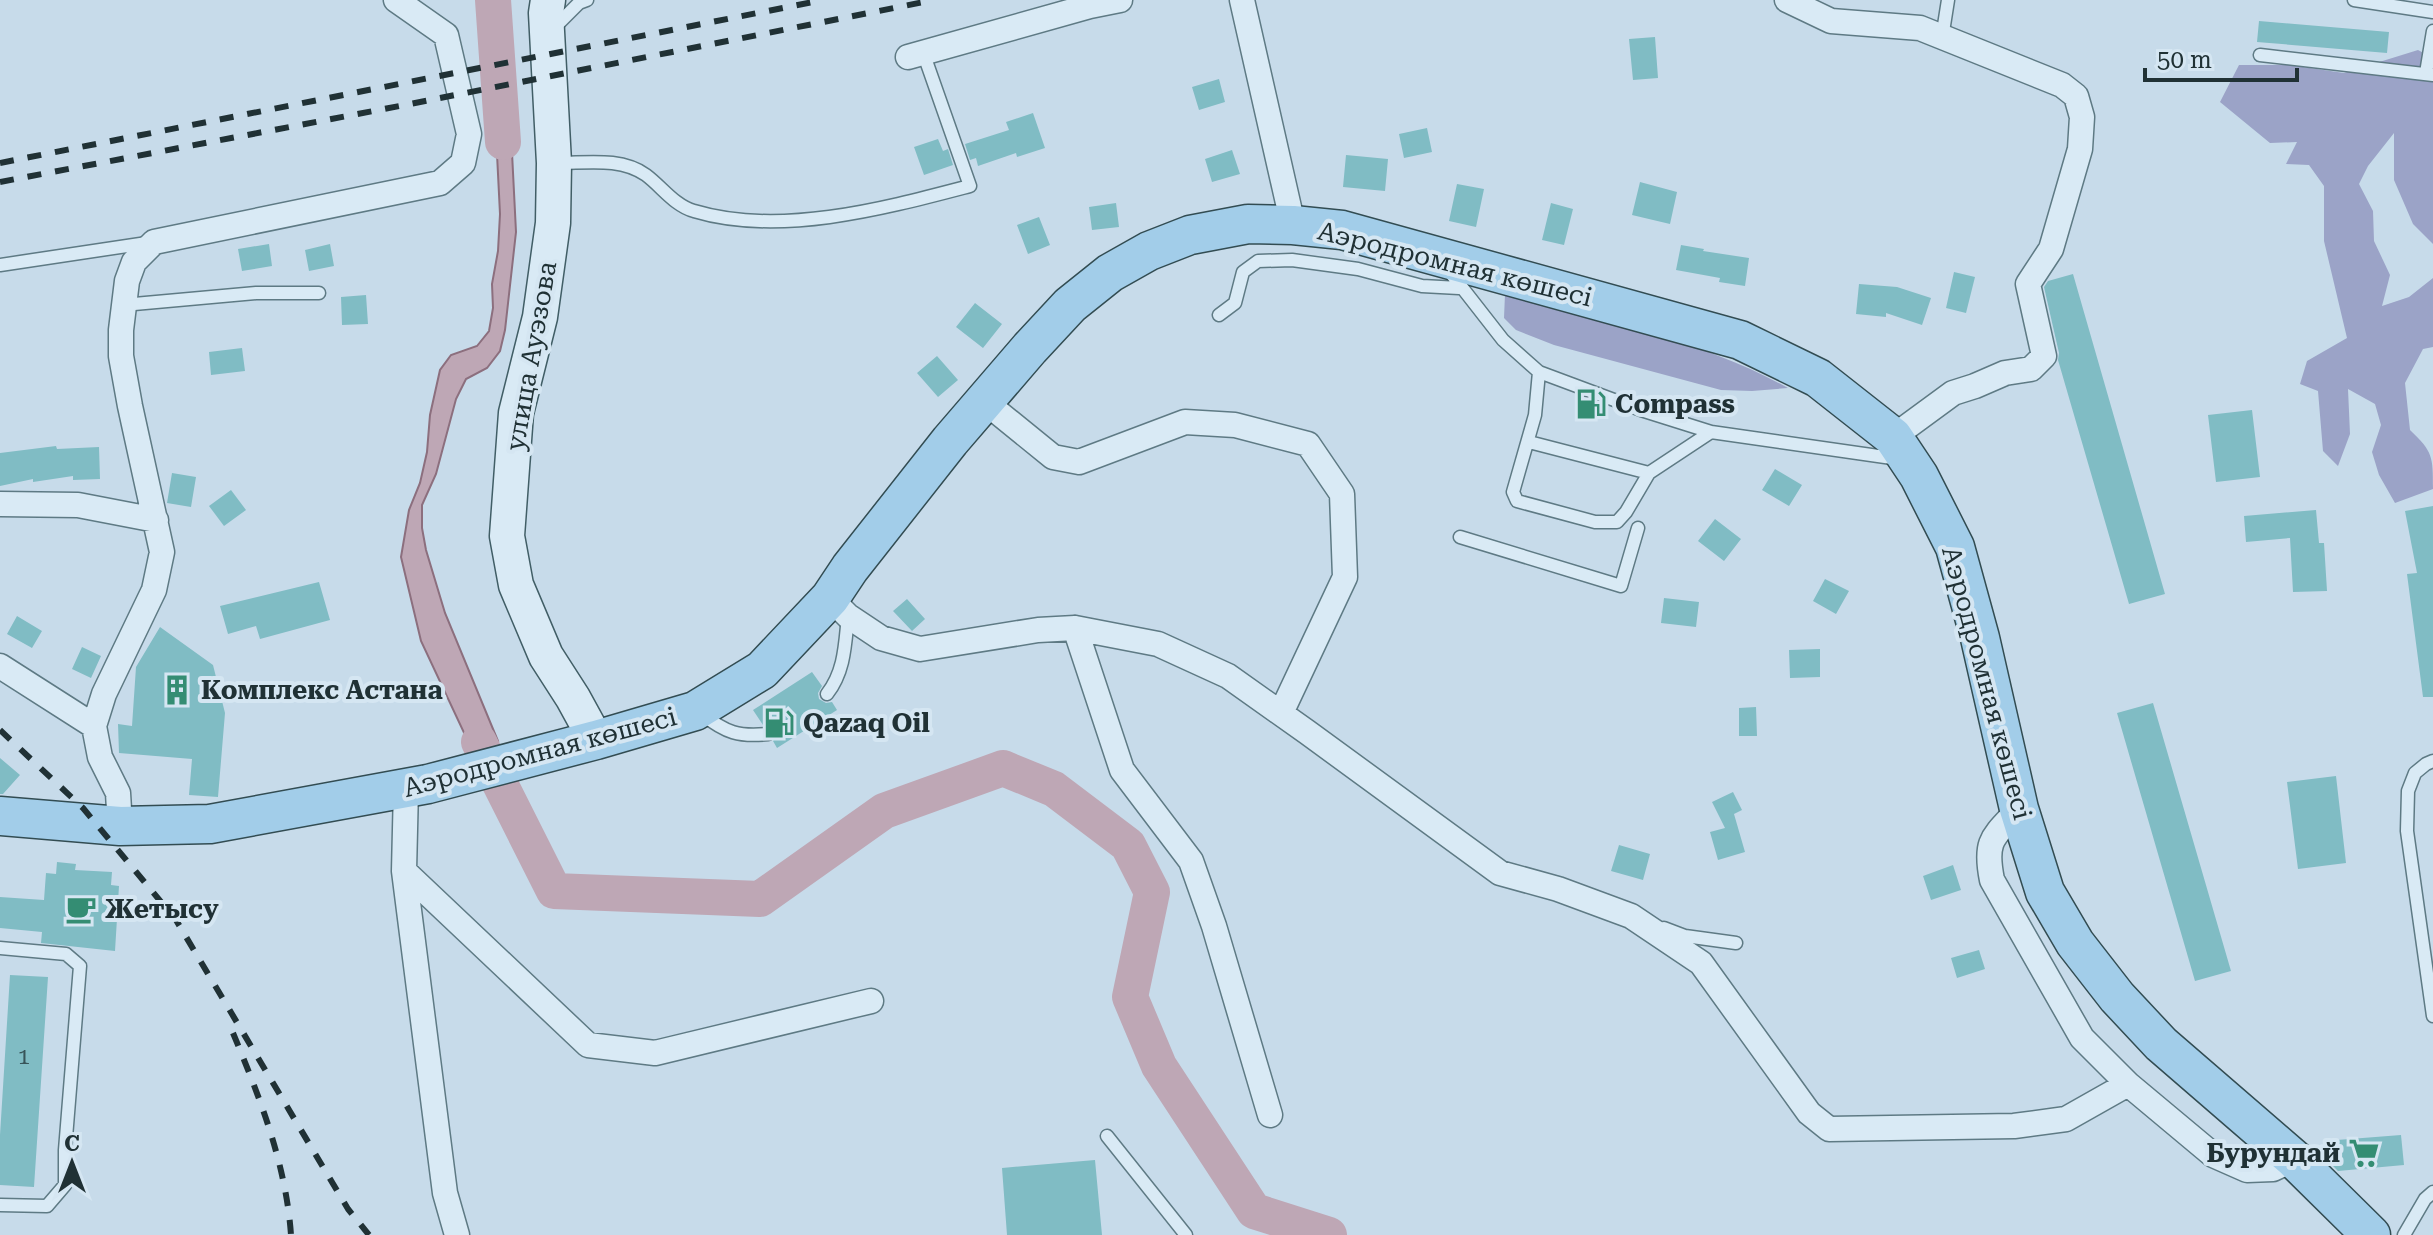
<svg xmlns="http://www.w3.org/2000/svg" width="2433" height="1235" font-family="'Roboto Serif',serif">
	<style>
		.green { fill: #9ba3c7 }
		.water { fill: #bea7b5; stroke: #8c6f7e; stroke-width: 2 }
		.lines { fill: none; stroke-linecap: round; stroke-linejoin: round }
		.river { stroke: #bea7b5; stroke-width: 36 }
		.building { fill: #80bcc4 }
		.lane-casing { stroke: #5e7a84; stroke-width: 15 }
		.street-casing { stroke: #5e7a84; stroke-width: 27 }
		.secondary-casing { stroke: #415e66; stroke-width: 37 }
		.primary-casing { stroke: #324c52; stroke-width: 41 }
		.lane { stroke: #d9eaf5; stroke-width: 12 }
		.street { stroke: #d9eaf5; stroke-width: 24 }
		.secondary { stroke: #d9eaf5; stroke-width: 34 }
		.primary { stroke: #a2cde9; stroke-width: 38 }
		.rail { stroke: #203135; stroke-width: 6; stroke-dasharray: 14 14; stroke-linecap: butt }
		.labels { text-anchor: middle; stroke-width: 8; stroke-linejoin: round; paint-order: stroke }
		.number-label { font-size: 22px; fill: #385459 }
		.street-label { font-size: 26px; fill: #203135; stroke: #d5e6f2 }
		.poi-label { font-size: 26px; font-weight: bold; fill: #203135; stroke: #d5e6f2; text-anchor: start }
	</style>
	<rect width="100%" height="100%" fill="#c7dbea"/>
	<path class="green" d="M2418,50L2433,58V244L2413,224L2394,180V133L2368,166L2359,184L2373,211L2374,241L2390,275L2382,306L2409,297L2433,278V347L2423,349L2405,383L2410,430C2433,452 2433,456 2433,489L2395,503L2379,475L2372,452L2381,425L2375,404L2348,389L2350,434L2338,466L2323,451L2318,391L2300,384L2307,361L2347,338L2324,241V186L2309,165L2286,164L2297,142L2270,143L2220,102L2239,65H2289L2344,73Z
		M1505,294C1598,319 1704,341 1788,388L1752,391L1721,390L1554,345L1516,330L1504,318Z"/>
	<path class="water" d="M509,93L516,232L505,330L500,351L487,368L466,379L456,399L436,474L422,505V528L426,550L445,613L498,741L473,752L421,641L401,557L409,510L420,483L427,452L430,415L440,370L451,355L477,346L489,331L493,308L492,284L498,251L500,214L494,94Z"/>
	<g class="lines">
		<path class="river" d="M493,0L503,142
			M479,742L554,891L760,899L884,811L1003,768L1054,789L1128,845L1152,892L1130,997L1159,1066L1254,1211L1329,1235"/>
	</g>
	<path class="building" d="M2259,21L2389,32L2387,53L2257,42Z
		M1655,37L1658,78L1633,80L1629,39Z
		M1219,79L1225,102L1199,110L1192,87Z
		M1033,113L1045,148L1017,157L1016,153L978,166L976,158L970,160L965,144L1009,130L1006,122Z
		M1427,128L1432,152L1404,158L1399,134Z
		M938,139L943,151L948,149L953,165L924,175L914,147Z
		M1232,150L1240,174L1212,182L1205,159Z
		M1346,155L1388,159L1385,191L1343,187Z
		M1640,182L1677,192L1670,224L1632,215Z
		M1457,184L1484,189L1476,227L1449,221Z
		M1116,203L1119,227L1092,230L1089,207Z
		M1551,203L1573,209L1564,245L1542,240Z
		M1039,217L1050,245L1028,254L1017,225Z
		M269,244L272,266L242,271L238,249Z
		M330,244L334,266L309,271L305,250Z
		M1681,245L1704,249L1703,251L1749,258L1745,286L1719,282L1720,278L1676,270Z
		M1954,272L1975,277L1966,313L1946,308Z
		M2073,274L2165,594L2129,604L2058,360L2059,353L2044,287L2048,281Z
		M1859,284L1897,287L1931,298L1922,325L1886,313V317L1856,314Z
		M366,295L368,324L342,325L341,297Z
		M975,303L1002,324L983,348L956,327Z
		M242,348L245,371L211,375L209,352Z
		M937,356L958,380L938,397L917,373Z
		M2252,410L2260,477L2216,482L2208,415Z
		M56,446L57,449L99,447L100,479L73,480V476L33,482V479L0,486V453Z
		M1775,469L1802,485L1789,506L1762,490Z
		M172,473L196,477L191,507L167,503Z
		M231,490L246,510L224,526L209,506Z
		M2433,506V697H2423L2407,574L2417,573L2405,511Z
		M2316,510L2319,543H2324L2327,591L2293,592L2290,538L2246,542L2244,516Z
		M1715,519L1741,539L1724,561L1698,541Z
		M1825,579L1849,591L1836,614L1813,601Z
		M319,582L330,620L260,639L256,626L228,634L220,606Z
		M1664,598L1699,602L1696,627L1661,623Z
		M907,599L925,619L912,631L893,611Z
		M17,616L42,631L32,648L7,634Z
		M160,627L213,665L225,713L218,797L189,795L192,759L119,753L118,724L132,726L136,667Z
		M82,647L101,656L91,678L72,669Z
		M1820,649V677L1790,678L1789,650Z
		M812,672L822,686L818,693L819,699L826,703L832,702L837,710L777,748L773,741L776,737V730L771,726L763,725L753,710Z
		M2153,703L2231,971L2195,981L2117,713Z
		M1756,707L1757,736H1739V708Z
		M0,758L20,775L3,794H0Z
		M2336,776L2346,863L2298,869L2287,782Z
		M1733,792L1742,810L1734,814L1745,852L1718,860L1710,832L1725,828L1712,802Z
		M1619,845L1650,854L1643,880L1611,871Z
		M57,862L76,864L75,870L112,872L111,885L119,886L115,951L41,943L42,932L0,928V897L44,900L46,873L56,874Z
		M1953,865L1961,890L1931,900L1923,876Z
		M1979,950L1985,969L1957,978L1951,958Z
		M10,975L48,977L34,1187L0,1185V1135Z
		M2401,1135L2404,1165L2338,1171L2326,1159L2324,1141Z
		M1095,1160L1102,1235H1007L1002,1168Z"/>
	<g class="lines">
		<g class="lane-casing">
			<path id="lane" d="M2354,0L2433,12
				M552,30L579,3L587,0
				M1942,38L1948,0
				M2260,55L2433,75
				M2426,73L2433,31
				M558,163C587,163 621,157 646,175C662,187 675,206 694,211C780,237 886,208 970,186L924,55
				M0,265L147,243
				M1446,267L1503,340L1539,372L1641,410L1711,432L1899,459
				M123,305L256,293H319
				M1219,315L1235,303L1243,272L1258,261L1292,260L1358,269L1422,286L1459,288
				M1539,372L1535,415L1513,492L1517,501L1595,522H1617L1626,512L1649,473L1711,432
				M1529,442L1649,473
				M1460,537L1621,586L1638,528
				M827,694C845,671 845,644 848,616
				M702,714C726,733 739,737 768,734
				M2433,761L2426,764L2415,773L2408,791L2407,831L2433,1016
				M1664,928L1685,936L1736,943
				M0,948L66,954L80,966L65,1150V1185L47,1206L0,1205
				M1107,1136L1186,1235
				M2404,1235L2425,1199L2433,1192"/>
		</g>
		<g class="street-casing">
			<path id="street" d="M1242,0L1293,225
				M1787,0L1831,21L1920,28L2062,85L2076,96L2082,117L2080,149L2051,249L2028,284L2044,356L2031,369L2005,373L1975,386L1953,393L1893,437
				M908,57L1090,6L1120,0
				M984,401L1053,457L1079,462L1185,422L1235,425L1308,444L1342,494L1345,577L1281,713
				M0,504L78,505L156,520
				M830,598L848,616L881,638L920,649L1038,630L1075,628L1158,644L1228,676L1307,732L1500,873L1558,889L1631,916L1701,963L1809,1113L1829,1129L2014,1126L2066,1119L2128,1084
				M1075,628L1122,770L1191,861L1214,926L1270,1115
				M0,666L94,726
				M406,788L404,871L445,1193L457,1235
				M2019,809C1993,837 1984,840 1992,880L2082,1038L2128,1084L2213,1155L2247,1170L2273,1169L2294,1159
				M120,826L118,793L100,757L94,726L104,694L154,590L162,552L130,406L121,356V330L127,281L134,262L154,242L440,183L463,163L469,134L446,35L396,0
				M404,871L588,1045L655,1053L871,1001"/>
		</g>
		<g class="secondary-casing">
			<path id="secondary" d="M548,0L546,13L554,163L553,223L540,317L516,413L507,536L516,585L546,656L573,698L596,740"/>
		</g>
		<g class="primary-casing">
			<path id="primary" d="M0,816L120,826L210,824L428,784L596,740L695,711L762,670L830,598L850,568L950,441L1030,348L1070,305L1110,273L1149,251L1190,235L1248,224L1293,225L1342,230L1740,340L1818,378L1893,437L1919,476L1955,547L1980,638L2019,809L2045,892L2075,943L2117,997L2161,1044L2294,1159L2371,1235"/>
		</g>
		<use href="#lane" class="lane"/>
		<use href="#street" class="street"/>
		<use href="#secondary" class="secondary"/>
		<use href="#primary" class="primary"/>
		<path class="rail" d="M0,163L823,0
			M0,182L405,105L934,0
			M0,730L83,808L176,920L348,1209L369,1235
			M233,1033C260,1098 286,1164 291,1235"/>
	</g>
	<defs>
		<g id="fuel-bare" transform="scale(2.4)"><path d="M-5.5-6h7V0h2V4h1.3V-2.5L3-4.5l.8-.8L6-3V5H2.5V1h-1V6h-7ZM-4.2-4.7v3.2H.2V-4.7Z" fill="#348d73" stroke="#d5e6f2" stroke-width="2.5" paint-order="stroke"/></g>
		<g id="building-bare" transform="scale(2.4)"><path d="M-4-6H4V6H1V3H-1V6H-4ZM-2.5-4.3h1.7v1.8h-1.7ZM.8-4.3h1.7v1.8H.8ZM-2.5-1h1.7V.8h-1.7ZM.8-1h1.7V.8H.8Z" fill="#348d73" stroke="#d5e6f2" stroke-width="2.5" paint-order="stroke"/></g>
		<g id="cafe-bare" transform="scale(2.4)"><path d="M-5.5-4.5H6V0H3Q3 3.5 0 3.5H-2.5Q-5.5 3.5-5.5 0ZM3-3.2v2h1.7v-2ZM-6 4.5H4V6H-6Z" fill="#348d73" stroke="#d5e6f2" stroke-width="2.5" paint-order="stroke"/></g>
		<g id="supermarket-bare" transform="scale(2.4)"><path d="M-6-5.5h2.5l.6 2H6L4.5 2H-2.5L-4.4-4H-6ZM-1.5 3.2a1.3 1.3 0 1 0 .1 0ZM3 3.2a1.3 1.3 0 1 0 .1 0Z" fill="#348d73" stroke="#d5e6f2" stroke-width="2.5" paint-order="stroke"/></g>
	</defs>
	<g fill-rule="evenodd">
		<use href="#fuel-bare" x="1591" y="404"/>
		<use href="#building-bare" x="177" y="690"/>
		<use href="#fuel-bare" x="779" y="723"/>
		<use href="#cafe-bare" x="81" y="909"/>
		<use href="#supermarket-bare" x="2364" y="1153"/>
	</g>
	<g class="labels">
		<g class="number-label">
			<text x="24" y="1064">1</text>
		</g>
		<g class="street-label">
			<text transform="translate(1455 264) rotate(14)" y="9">Аэродромная көшесі</text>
			<text transform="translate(531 356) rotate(-80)" y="9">улица Ауэзова</text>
			<text transform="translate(1987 683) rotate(75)" y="9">Аэродромная көшесі</text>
			<text transform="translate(540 752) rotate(-15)" y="9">Аэродромная көшесі</text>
		</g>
		<g class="poi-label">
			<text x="1615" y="413">Compass</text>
			<text x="201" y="699">Комплекс Астана</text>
			<text x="803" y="732">Qazaq Oil</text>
			<text x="105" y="918">Жетысу</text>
			<text x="2340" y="1162" text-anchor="end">Бурундай</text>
		</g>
	</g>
	<g transform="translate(72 1163)" stroke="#d5e6f2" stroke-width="6" paint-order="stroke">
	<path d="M0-6L14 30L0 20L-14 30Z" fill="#203135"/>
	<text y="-12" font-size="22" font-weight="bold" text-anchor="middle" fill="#203135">С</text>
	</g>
	<path d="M2145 68v12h152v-12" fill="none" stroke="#203135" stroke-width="4"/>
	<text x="2157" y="68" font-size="24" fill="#203135" stroke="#d5e6f2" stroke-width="6" paint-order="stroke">50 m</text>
</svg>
